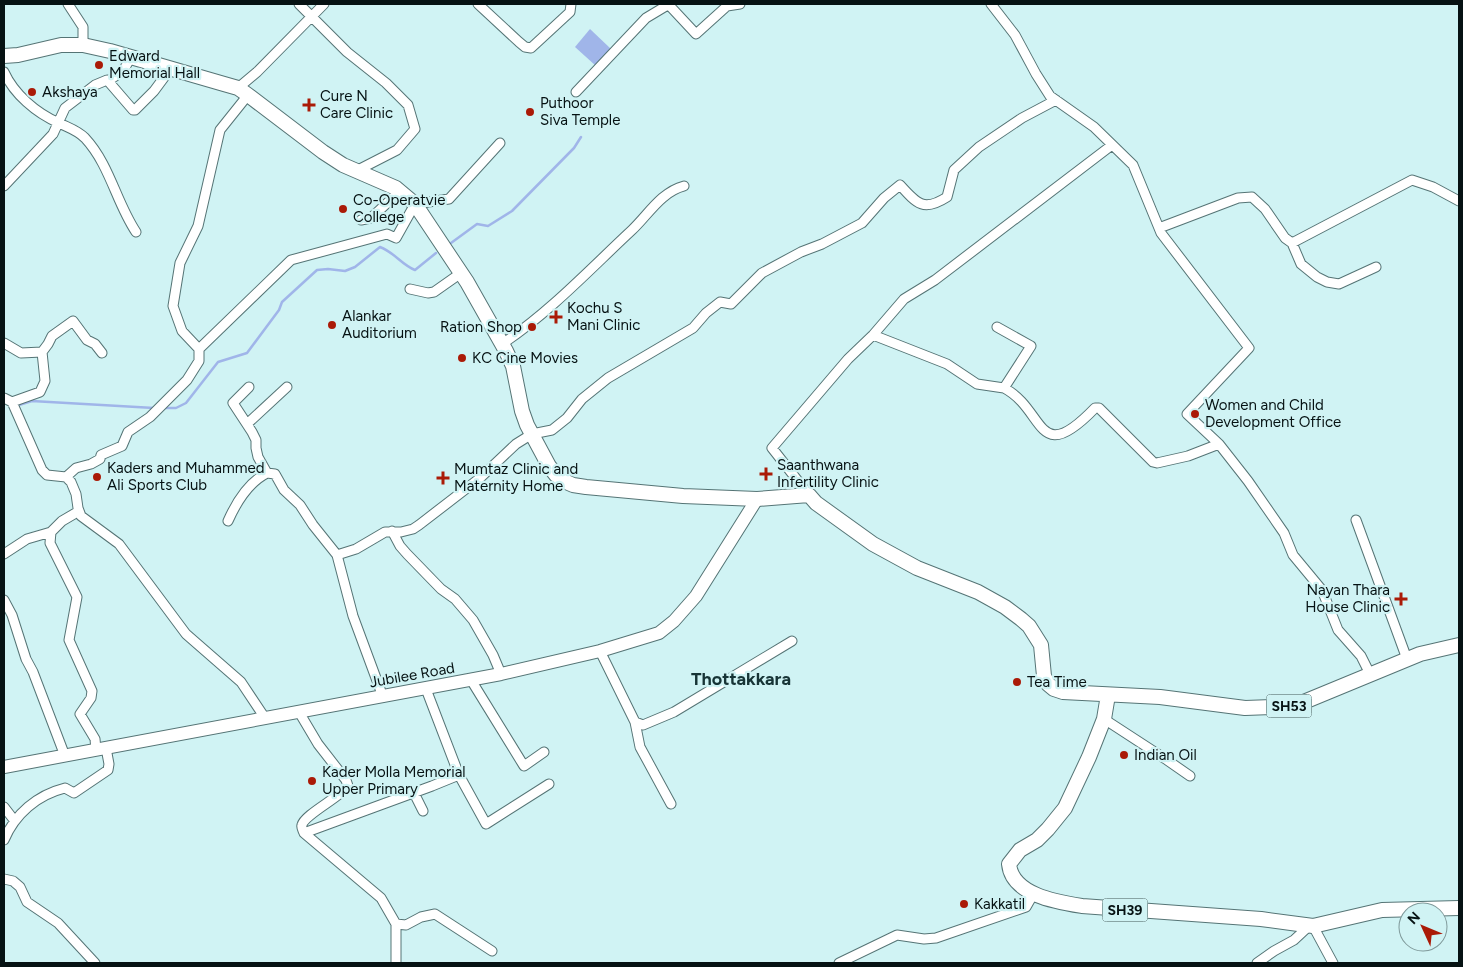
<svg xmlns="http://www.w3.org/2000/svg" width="1463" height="967" font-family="Figtree,sans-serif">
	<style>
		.water { fill: #a0b5e9 }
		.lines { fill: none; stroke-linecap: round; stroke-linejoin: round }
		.stream { stroke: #a0b5e9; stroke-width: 2.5 }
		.minor-casing { stroke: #557475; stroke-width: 11 }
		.secondary-casing { stroke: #557475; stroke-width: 14 }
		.primary-casing { stroke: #557475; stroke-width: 16 }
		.minor { stroke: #fff; stroke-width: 9 }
		.secondary { stroke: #fff; stroke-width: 12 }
		.primary { stroke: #fff; stroke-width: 14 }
		.poi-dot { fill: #aa1a07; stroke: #d0f3f4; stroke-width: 2 }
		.labels { text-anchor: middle; stroke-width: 4.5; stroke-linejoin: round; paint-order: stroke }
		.shield { fill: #d0f3f4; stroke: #435656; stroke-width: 1 }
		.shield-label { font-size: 14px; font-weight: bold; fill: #061213 }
		.poi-label { font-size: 15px; fill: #061213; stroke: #d0f3f4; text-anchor: start }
		.street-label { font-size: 15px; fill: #061213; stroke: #d0f3f4 }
		.quarter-label { font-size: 18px; font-weight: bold; fill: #173436; stroke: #d0f3f4 }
	</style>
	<rect width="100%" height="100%" fill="#d0f3f4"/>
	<path class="water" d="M590,29L611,49L596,66L575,47Z"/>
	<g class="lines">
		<path class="stream" d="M451,243L477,224L488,226L512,211L574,148L581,137
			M19,405L32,401L154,408
			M165,408H176L186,403L218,362L247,353L279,310L282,302L317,270L328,269L345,271L355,267L380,247C394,252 402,265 415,270L436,253"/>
		<g class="minor-casing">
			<path id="minor" d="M68,4L83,27V45
				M299,4L347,52L386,83L408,105L415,129L397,150L356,171
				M478,4L519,42L525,47L531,48L570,12L571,4
				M668,4L696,34L727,6L740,4
				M991,4L1015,35L1036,74L1050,96L1094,127L1133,165L1161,233L1249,348L1187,414L1219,444L1248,481L1284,533L1293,555L1322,590L1338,630L1361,656L1370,674
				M4,72C14,94 36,113 59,123C69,128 77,130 85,138C110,165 116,202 136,232
				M108,81L133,110H135L154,91L171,68
				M238,88L257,72L324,4
				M576,92L646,18L666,6L665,4
				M4,186L53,134L65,108L95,85L107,80L108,81L123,71L131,57
				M361,220L371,218L400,191
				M1159,228L1238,198L1252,197L1265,209L1285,238L1292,243L1301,264L1317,277L1327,282L1339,284L1376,267
				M1292,243L1412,180L1433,187L1459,201
				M410,289L428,293L434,292L461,273
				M873,335L947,364L977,384L1004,388L1031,346L997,327
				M4,343L21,353L42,352
				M502,344C550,312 590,269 632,230C648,215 661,192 684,186
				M199,349L291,260L387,234L396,238L415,204L449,199L500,143
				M249,387L233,403L252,432L256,440V448L258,457L267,473
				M1004,388C1046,410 1036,469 1095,408H1099L1153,462L1157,463L1188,456L1219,444
				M4,398L12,402L42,470L47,475L66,477L71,482L76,494L78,508L81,516L119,544L186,634L241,682L265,718
				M12,402L40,392L45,381L42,352L48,344L52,336L73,321L87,340L95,344L102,353
				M247,424L287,387
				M66,477L76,468L91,464L100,459L101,455L122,446L128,432L150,417L187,380L199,361V349L182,331L173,306L180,263L198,226L220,130L248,95
				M809,495L772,448L848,359L873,335L904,299L935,280L1112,145
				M79,511L62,521L51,532L50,543L77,597L69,640L92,691L91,698L80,714L95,739L96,750
				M1356,520L1407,659
				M228,521C236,503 249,482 267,473L275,474L284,490L300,505L313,525L337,555L353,616L383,697
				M392,531L400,546L407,554L441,589L455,599L473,620L493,655L501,674
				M4,554L27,539L51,532
				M337,555L356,549L385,532H401L413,529L419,525L480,478L516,444L532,434L552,430L567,418L582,399L608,378L693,328L706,313L720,302L731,304L762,273L801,252L822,244L862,223L884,198L900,185C917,204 924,212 947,197L954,170L979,147L1022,118L1056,100
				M4,600L12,615L26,659L33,672L65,756
				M600,651L635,722L643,725L674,712L792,641
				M471,680L524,766L544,752
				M426,689L459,775L486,824L549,784
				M299,712L318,744L346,780L348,786C340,797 304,815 302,825C301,828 303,830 304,833
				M1104,719L1167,760L1190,776
				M635,722L640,747L671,804
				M414,793L423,811
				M4,807L14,820
				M4,840C15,814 37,795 65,788L74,793L108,770L109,764L106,748
				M4,879L13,881L20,887L27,902L58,923L95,963
				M396,924L406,925L421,917L435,914L492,951
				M1313,926L1333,963
				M396,963V924L381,898L304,833L432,786L459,775
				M839,963L897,935L924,939L936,938L1026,907L1034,893
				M1257,963L1274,951L1294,940L1309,926"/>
		</g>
		<g class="secondary-casing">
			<path id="secondary" d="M4,767L501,674L600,651L659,633L674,621L696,596L757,499"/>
		</g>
		<g class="primary-casing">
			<path id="primary" d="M4,56L18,55L61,45H83L110,51L224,84L238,88L248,95L323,152L343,165L396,188L415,204L467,282L506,351L513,366L522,411L527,425L549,466L556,475L564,481L573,485L586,487L683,496L757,499L809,495L816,503L873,544L917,568L978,592L1005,607L1021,619L1029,626L1041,645L1044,676L1048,684L1054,689L1063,692L1160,697L1245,708L1294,706L1420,654L1459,645
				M1108,695L1104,719L1089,757L1065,808L1048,829L1037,840L1020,850L1009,864C1012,895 1057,902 1082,906L1261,919L1313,926L1382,910L1459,908"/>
		</g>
		<use href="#minor" class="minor"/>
		<use href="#secondary" class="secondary"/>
		<use href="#primary" class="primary"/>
	</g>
	<g class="poi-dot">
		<circle cx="99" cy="65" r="5"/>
		<circle cx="32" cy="92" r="5"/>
		<path d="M306.5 97.5h5v5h5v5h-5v5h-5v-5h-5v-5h5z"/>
		<circle cx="530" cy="112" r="5"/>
		<circle cx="343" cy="209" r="5"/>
		<path d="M553.5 309.5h5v5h5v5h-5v5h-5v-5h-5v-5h5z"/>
		<circle cx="332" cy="325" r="5"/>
		<circle cx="532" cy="327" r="5"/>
		<circle cx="462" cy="358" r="5"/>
		<circle cx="1195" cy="414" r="5"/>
		<path d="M763.5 466.5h5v5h5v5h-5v5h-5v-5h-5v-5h5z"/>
		<circle cx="97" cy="477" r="5"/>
		<path d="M440.5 470.5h5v5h5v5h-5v5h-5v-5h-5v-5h5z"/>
		<path d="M1398.5 591.5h5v5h5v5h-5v5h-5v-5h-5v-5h5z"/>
		<circle cx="1017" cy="682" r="5"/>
		<circle cx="1124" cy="755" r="5"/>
		<circle cx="312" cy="781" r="5"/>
		<circle cx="964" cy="904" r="5"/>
	</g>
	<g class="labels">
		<g class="shield">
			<rect x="1266.5" y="694.5" width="45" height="23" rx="4"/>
			<rect x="1102.5" y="898.5" width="45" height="23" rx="4"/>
		</g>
		<g class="shield-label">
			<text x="1289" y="711">SH53</text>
			<text x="1125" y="915">SH39</text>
		</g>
		<g class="poi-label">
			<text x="109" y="61">Edward<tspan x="109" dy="17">Memorial Hall</tspan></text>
			<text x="42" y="97">Akshaya</text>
			<text x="320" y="101">Cure N<tspan x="320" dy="17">Care Clinic</tspan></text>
			<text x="540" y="108">Puthoor<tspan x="540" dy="17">Siva Temple</tspan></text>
			<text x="353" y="205">Co-Operatvie<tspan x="353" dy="17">College</tspan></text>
			<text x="567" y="313">Kochu S<tspan x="567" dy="17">Mani Clinic</tspan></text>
			<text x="342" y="321">Alankar<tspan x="342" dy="17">Auditorium</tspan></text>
			<text x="522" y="332" text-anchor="end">Ration Shop</text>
			<text x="472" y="363">KC Cine Movies</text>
			<text x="1205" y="410">Women and Child<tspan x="1205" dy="17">Development Office</tspan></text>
			<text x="777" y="470">Saanthwana<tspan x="777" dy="17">Infertility Clinic</tspan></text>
			<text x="107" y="473">Kaders and Muhammed<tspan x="107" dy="17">Ali Sports Club</tspan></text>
			<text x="454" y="474">Mumtaz Clinic and<tspan x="454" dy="17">Maternity Home</tspan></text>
			<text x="1390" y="595" text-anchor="end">Nayan Thara<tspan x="1390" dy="17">House Clinic</tspan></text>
			<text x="1027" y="687">Tea Time</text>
			<text x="1134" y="760">Indian Oil</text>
			<text x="322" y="777">Kader Molla Memorial<tspan x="322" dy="17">Upper Primary</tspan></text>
			<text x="974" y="909">Kakkatil</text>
		</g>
		<g class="street-label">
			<text transform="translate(412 675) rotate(-10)" y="5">Jubilee Road</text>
		</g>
		<g class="quarter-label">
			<text x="741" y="685">Thottakkara</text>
		</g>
	</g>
	<rect width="1463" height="967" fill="none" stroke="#061213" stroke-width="10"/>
	<g transform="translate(1423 927) rotate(314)"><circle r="24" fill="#d0f3f4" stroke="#7f999a"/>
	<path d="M0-4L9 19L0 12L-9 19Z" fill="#aa1a07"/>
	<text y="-8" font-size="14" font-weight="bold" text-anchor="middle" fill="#061213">N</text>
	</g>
</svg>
